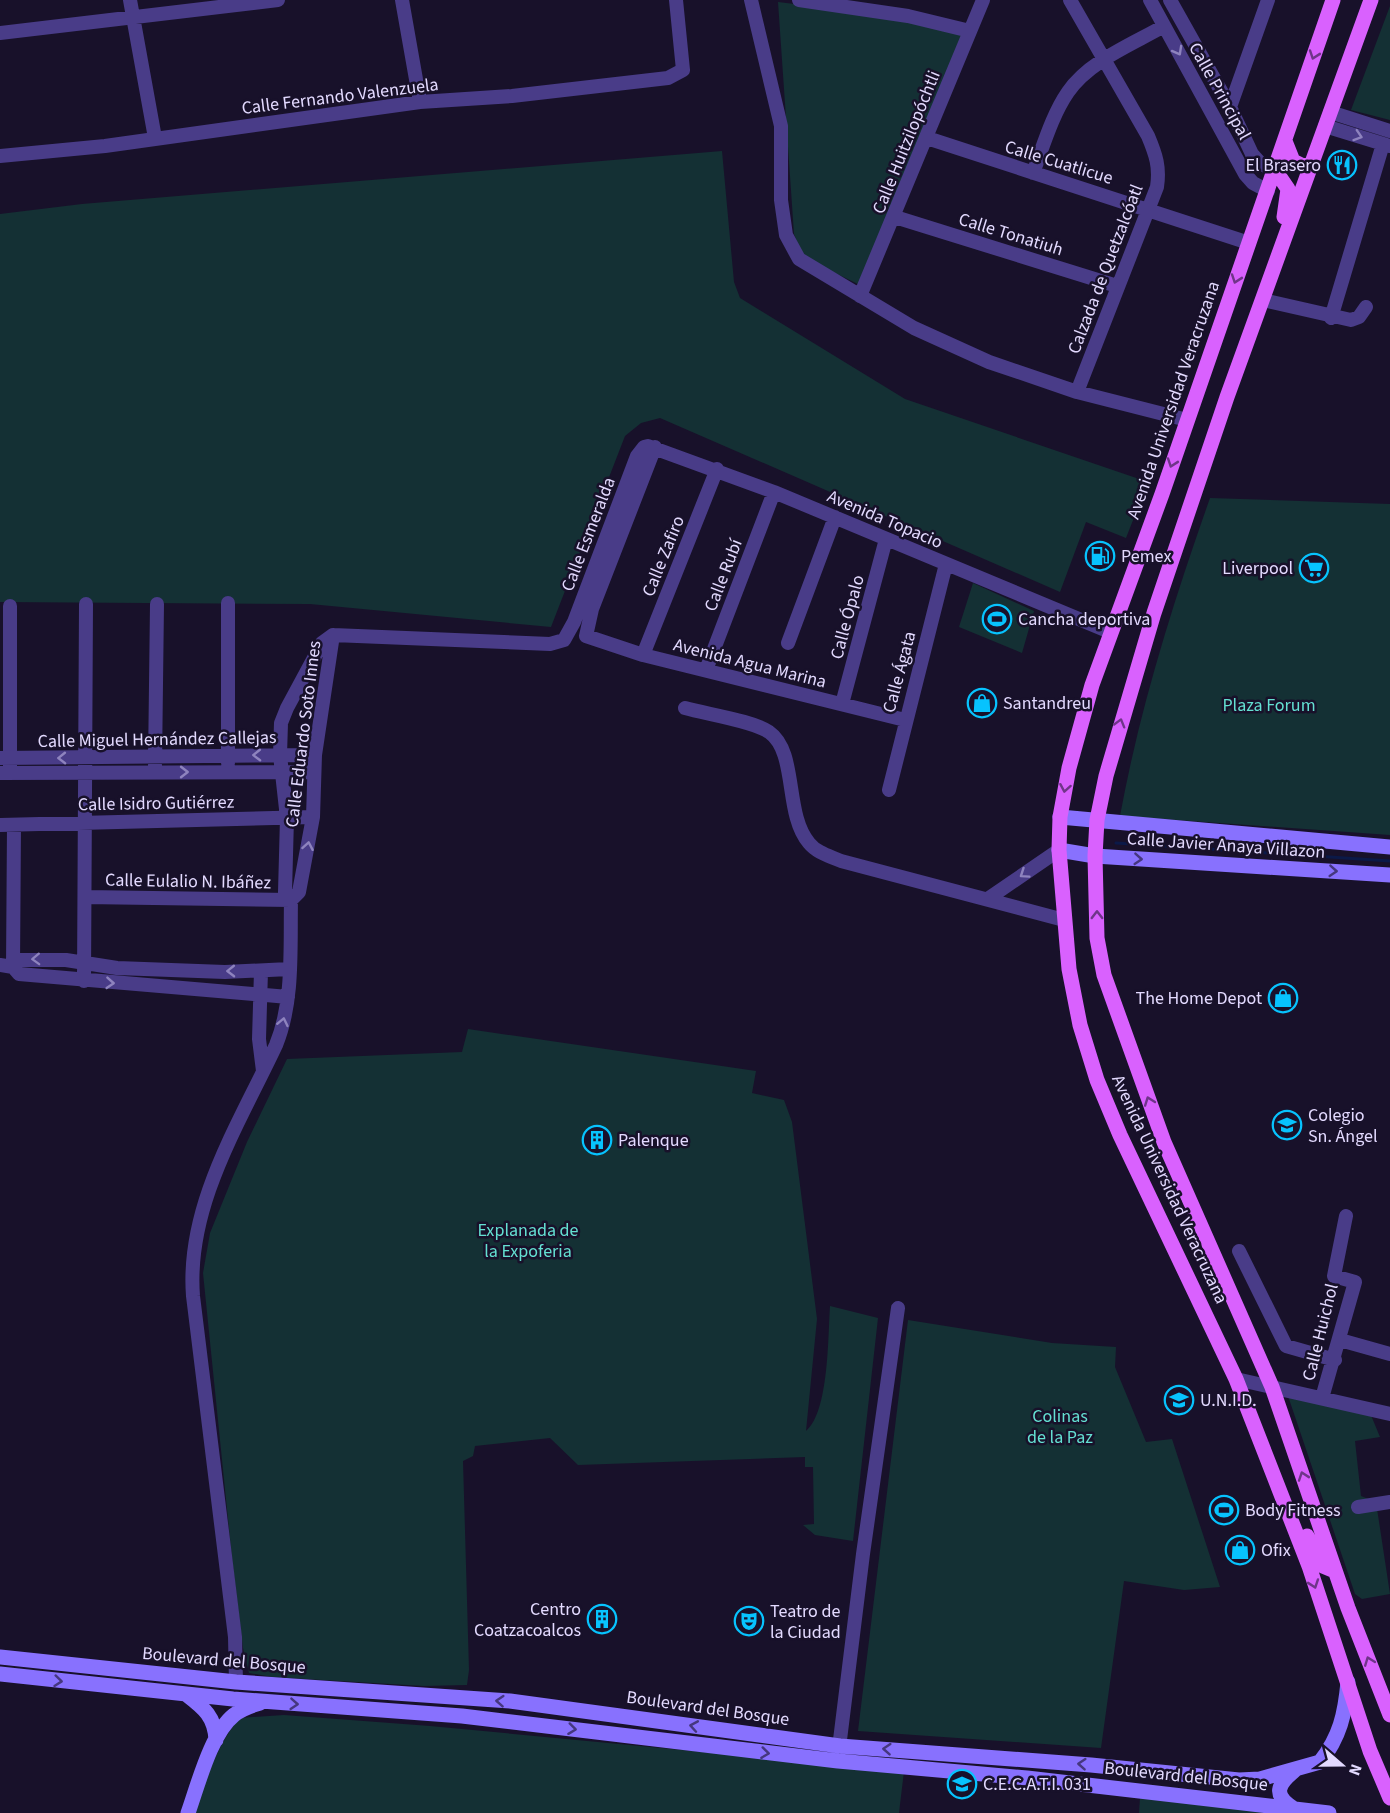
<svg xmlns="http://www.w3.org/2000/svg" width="1390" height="1813" font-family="'Source Sans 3',sans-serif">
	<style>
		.green { fill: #143034 }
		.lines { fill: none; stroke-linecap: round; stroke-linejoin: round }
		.stream { stroke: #0b1948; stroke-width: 3 }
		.street { stroke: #493c88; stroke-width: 14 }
		.secondary { stroke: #8871fe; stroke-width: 15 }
		.primary { stroke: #d961fe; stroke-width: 15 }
		.oneway { stroke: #8e83be }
		.oneway2 { stroke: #6f3589 }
		.oneway3 { stroke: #45377f }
		.labels { text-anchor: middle; stroke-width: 5; stroke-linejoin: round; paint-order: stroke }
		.street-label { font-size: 18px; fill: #e3daff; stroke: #18112a }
		.poi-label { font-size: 18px; fill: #e3daff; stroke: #18112a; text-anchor: start }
		.park-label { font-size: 18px; fill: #64e0d2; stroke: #18112a }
	</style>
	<rect width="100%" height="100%" fill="#18112a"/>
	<path class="green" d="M778,2L877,14L963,34L862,286L804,258L794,234Z
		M1390,6V120L1351,110Z
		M722,151L734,282L740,298L905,399L1148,482L1126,538L1086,522L1060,592L660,418L641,423L625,436L551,627L310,604L0,602V214L82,204Z
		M1210,498L1390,504V835L1120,816C1140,707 1173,603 1210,498Z
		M973,583L1034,611L1022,653L959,627Z
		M468,1029L756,1071L752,1093L784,1100L792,1122L817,1319L806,1431C829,1412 828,1336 830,1306L878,1318L853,1541L815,1535L803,1525L814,1524L813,1467H805V1457L578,1465L550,1438L475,1446L473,1456L463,1461L469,1670L467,1685L424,1686L272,1677L249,1673L243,1648L232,1558L203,1273L210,1233L247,1142L287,1059L462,1052Z
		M908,1320L1052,1343L1116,1347L1115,1367L1146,1442L1172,1439L1220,1587L1184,1590L1124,1581L1101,1748L858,1731Z
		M1288,1396L1368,1408L1380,1437L1355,1441L1361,1496L1376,1502L1390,1594L1362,1599L1355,1594Z
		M284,1715L430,1726L904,1771L899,1813H195C206,1779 217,1746 239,1718Z
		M1140,1798L1275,1813H1139Z"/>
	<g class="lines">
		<path class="stream" d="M1116,843L1390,861"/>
		<path class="street" d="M130,0L155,138
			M402,0L420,102
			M751,0L781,126V200L786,235L799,259L914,328L989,362L1077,392L1187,420
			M799,0L908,16L970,31
			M1070,0L1148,136C1156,155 1160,167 1157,187L1077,392
			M1150,0L1245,174L1253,183L1268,191
			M1170,0L1230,107L1252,154L1261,164L1275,170
			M0,33L278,0
			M1230,107L1268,0
			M1330,112L1390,131
			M1325,126L1390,146
			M927,138L1249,243
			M0,156L105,146L420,102L512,96L668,78L683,70L676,0
			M1033,173C1043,147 1052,115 1068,92C1089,61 1133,44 1164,26
			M895,217L1117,286
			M860,296L983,0
			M1263,300L1351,320L1359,317L1366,307
			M1331,318L1383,144
			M655,447L592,609L586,636L643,655L905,720
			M333,635L550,644L564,640L574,622L637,456L644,447L648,446L774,492L1110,632
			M788,643L835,517
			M643,655L717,469
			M706,670L774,492
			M842,704L886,539
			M685,708C706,714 754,721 769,732C798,752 784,814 809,843C817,853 830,856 841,861L1064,920
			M0,758L315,755
			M228,763V603
			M155,764L157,604
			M10,766V606
			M0,773L314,772
			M889,790L946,564
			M0,825L313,817
			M85,897L291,900
			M989,898L1059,850
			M291,900L299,892L313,817L315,755L333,635
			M0,965L13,967L19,974L288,997
			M13,967L18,960H66L117,968L225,972L289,969
			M13,967L14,825
			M261,971L259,1039L263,1071
			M84,981L86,604
			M1239,1251L1286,1346L1335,1360
			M1340,1340L1390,1354
			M1236,1379L1390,1414
			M1322,1398L1355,1282L1334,1276L1346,1216
			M1358,1507L1390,1502
			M236,1682L235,1637L193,1296C186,1206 239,1124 276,1045C294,1001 290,948 291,900L285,892L287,818L280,755L281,723L287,708L322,643L333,635
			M838,1756L863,1554L898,1308"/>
		<path class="secondary" d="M1060,817L1390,847
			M1059,850L1095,856L1390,875
			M0,1657L236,1682L510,1701L840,1746L1091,1765L1239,1780L1260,1779L1320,1762C1340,1737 1345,1714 1348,1682
			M0,1674L233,1699L462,1716L838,1761L1027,1778L1329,1813
			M187,1695C204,1708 215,1717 216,1740
			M1293,1808C1273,1795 1277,1785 1294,1771
			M188,1813C198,1785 211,1733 234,1715C241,1709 250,1706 260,1703"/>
		<path class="primary" d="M1333,0L1162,494L1092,685L1069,768L1060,817L1059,850L1069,969L1080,1025L1097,1080L1120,1135L1236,1379L1309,1566L1370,1751L1390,1798
			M1371,0L1227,397L1154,613L1106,776L1097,820L1095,856L1097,938L1104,975L1164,1142L1272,1387L1348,1608L1390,1715
			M1285,141L1293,161L1303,166L1312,164
			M1275,170L1288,189L1284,217
			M1307,1536L1323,1566L1335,1571"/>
	</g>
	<defs><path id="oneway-chevron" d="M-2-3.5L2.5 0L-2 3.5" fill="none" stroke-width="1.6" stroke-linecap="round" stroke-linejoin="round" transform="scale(1.5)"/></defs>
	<g class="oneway">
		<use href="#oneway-chevron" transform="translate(1178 51) rotate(61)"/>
		<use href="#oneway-chevron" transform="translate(1358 136) rotate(18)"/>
		<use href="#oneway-chevron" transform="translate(257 755) rotate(179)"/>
		<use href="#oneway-chevron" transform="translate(62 758) rotate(179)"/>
		<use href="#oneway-chevron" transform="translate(184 772)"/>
		<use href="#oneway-chevron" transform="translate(308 846) rotate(-80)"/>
		<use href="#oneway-chevron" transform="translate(1024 874) rotate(146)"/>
		<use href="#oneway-chevron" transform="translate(36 959) rotate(178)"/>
		<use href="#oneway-chevron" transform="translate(231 971) rotate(179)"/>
		<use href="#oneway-chevron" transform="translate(110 983) rotate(4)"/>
		<use href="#oneway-chevron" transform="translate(283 1022) rotate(-78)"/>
	</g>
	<g class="oneway2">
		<use href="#oneway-chevron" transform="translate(1314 55) rotate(109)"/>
		<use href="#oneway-chevron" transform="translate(1236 279) rotate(109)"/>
		<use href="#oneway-chevron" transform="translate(1172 463) rotate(109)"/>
		<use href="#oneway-chevron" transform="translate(1120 723) rotate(-74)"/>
		<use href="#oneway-chevron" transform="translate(1065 788) rotate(100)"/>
		<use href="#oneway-chevron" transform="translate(1097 915) rotate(-90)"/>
		<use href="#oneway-chevron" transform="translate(1149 1101) rotate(-110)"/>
		<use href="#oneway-chevron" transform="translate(1303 1476) rotate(-109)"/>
		<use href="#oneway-chevron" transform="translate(1314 1584) rotate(71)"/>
		<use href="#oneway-chevron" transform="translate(1369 1661) rotate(-111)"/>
	</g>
	<g class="oneway3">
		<use href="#oneway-chevron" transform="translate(1138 859) rotate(4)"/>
		<use href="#oneway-chevron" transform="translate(1333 871) rotate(4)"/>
		<use href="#oneway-chevron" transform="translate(58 1681) rotate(6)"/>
		<use href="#oneway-chevron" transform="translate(500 1701) rotate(-176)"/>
		<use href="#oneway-chevron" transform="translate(294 1704) rotate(4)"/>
		<use href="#oneway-chevron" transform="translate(694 1726) rotate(-170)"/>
		<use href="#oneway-chevron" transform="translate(572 1729) rotate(7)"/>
		<use href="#oneway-chevron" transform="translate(887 1749) rotate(-176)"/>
		<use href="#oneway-chevron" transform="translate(765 1753) rotate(7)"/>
		<use href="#oneway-chevron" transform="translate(1082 1764) rotate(-176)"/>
	</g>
	<defs>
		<g id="restaurant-ring" transform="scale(1.5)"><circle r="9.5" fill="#18112a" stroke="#07c3fe" stroke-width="1.5"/><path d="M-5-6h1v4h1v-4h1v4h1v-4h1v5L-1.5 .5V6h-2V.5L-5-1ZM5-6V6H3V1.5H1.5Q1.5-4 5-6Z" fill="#07c3fe"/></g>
		<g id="fuel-ring" transform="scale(1.5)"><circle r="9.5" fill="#18112a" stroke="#07c3fe" stroke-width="1.5"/><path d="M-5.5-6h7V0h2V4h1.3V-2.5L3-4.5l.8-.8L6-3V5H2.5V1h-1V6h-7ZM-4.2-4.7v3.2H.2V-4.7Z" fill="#07c3fe"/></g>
		<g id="supermarket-ring" transform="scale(1.5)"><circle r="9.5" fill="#18112a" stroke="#07c3fe" stroke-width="1.5"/><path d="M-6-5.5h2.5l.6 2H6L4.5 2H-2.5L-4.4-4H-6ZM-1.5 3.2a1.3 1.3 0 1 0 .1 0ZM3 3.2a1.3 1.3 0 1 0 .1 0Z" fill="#07c3fe"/></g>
		<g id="stadium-ring" transform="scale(1.5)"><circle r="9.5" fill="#18112a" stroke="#07c3fe" stroke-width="1.5"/><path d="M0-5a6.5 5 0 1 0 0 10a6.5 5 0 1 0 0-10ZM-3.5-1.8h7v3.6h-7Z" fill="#07c3fe"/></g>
		<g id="shop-ring" transform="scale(1.5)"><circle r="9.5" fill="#18112a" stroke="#07c3fe" stroke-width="1.5"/><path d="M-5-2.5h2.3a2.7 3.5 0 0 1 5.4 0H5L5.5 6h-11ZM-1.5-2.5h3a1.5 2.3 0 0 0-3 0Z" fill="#07c3fe"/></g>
		<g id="university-ring" transform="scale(1.5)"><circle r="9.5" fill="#18112a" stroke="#07c3fe" stroke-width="1.5"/><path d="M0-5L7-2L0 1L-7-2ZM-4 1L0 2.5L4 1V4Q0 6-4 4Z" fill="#07c3fe"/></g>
		<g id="building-ring" transform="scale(1.5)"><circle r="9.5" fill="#18112a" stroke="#07c3fe" stroke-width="1.5"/><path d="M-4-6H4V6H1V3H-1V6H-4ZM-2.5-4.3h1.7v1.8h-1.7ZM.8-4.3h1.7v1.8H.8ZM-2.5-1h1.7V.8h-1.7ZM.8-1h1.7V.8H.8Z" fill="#07c3fe"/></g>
		<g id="theatre-ring" transform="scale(1.5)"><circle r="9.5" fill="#18112a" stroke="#07c3fe" stroke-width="1.5"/><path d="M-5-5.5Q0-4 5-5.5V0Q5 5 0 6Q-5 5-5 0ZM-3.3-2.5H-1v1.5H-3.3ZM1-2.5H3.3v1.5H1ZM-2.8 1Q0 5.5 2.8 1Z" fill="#07c3fe"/></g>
		<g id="school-ring" transform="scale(1.5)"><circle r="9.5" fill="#18112a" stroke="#07c3fe" stroke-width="1.5"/><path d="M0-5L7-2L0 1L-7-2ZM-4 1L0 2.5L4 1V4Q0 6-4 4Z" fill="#07c3fe"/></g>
	</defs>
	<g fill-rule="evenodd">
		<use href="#restaurant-ring" x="1342" y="165"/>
		<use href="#fuel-ring" x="1100" y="556"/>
		<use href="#supermarket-ring" x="1314" y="568"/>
		<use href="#stadium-ring" x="997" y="619"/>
		<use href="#shop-ring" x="982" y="703"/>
		<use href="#shop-ring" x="1283" y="998"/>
		<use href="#university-ring" x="1287" y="1125"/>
		<use href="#building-ring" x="597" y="1140"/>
		<use href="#university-ring" x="1179" y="1400"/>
		<use href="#stadium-ring" x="1224" y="1510"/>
		<use href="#shop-ring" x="1240" y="1550"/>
		<use href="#building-ring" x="602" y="1619"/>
		<use href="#theatre-ring" x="749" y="1621"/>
		<use href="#school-ring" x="962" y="1784"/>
	</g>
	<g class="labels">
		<g class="street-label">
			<text transform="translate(1220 91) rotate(61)" y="6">Calle Principal</text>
			<text transform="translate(340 96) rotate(-7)" y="6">Calle Fernando Valenzuela</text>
			<text transform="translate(906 142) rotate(-68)" y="6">Calle Huitzilopóchtli</text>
			<text transform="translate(1059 162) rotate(17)" y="6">Calle Cuatlicue</text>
			<text transform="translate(1011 234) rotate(17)" y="6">Calle Tonatiuh</text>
			<text transform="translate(1105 269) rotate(-69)" y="6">Calzada de Quetzalcóatl</text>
			<text transform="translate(1173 400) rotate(-71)" y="6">Avenida Universidad Veracruzana</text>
			<text transform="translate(885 519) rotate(23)" y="6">Avenida Topacio</text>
			<text transform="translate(588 534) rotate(-69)" y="6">Calle Esmeralda</text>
			<text transform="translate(663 556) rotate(-68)" y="6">Calle Zafiro</text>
			<text transform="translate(723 575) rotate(-69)" y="6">Calle Rubí</text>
			<text transform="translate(847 617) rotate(-75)" y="6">Calle Ópalo</text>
			<text transform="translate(750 663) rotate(14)" y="6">Avenida Agua Marina</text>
			<text transform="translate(899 672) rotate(-75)" y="6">Calle Ágata</text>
			<text transform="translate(303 734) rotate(-83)" y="6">Calle Eduardo Soto Innes</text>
			<text transform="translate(157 739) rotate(-1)" y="6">Calle Miguel Hernández Callejas</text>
			<text transform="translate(156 803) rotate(-1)" y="6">Calle Isidro Gutiérrez</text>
			<text transform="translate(1226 845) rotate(4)" y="6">Calle Javier Anaya Villazon</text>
			<text transform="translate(188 881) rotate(1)" y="6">Calle Eulalio N. Ibáñez</text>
			<text transform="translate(1170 1189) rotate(65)" y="6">Avenida Universidad Veracruzana</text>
			<text transform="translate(1320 1332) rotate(-76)" y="6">Calle Huichol</text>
			<text transform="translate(224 1660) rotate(5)" y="6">Boulevard del Bosque</text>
			<text transform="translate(708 1708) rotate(8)" y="6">Boulevard del Bosque</text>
			<text transform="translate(1186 1776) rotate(6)" y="6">Boulevard del Bosque</text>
		</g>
		<g class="poi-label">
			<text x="1321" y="171" text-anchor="end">El Brasero</text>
			<text x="1121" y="562">Pemex</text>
			<text x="1293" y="574" text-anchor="end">Liverpool</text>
			<text x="1018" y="625">Cancha deportiva</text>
			<text x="1003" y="709">Santandreu</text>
			<text x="1262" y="1004" text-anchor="end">The Home Depot</text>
			<text x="1308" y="1121">Colegio<tspan x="1308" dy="21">Sn. Ángel</tspan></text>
			<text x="618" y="1146">Palenque</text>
			<text x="1200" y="1406">U.N.I.D.</text>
			<text x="1245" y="1516">Body Fitness</text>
			<text x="1261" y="1556">Ofix</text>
			<text x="581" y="1615" text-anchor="end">Centro<tspan x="581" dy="21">Coatzacoalcos</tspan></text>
			<text x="770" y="1617">Teatro de<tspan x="770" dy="21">la Ciudad</tspan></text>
			<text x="983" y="1790">C.E.C.A.T.I. 031</text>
		</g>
		<g class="park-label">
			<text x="1269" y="711">Plaza Forum</text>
			<text x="528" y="1236">Explanada de<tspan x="528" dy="21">la Expoferia</tspan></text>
			<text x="1060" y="1422">Colinas<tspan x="1060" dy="21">de la Paz</tspan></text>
		</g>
	</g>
	<g transform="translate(1342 1765) rotate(110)" stroke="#18112a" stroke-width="4.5" paint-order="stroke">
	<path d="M0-4.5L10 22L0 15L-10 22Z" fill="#e3daff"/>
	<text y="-9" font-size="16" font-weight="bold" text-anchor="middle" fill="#e3daff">N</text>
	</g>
</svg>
